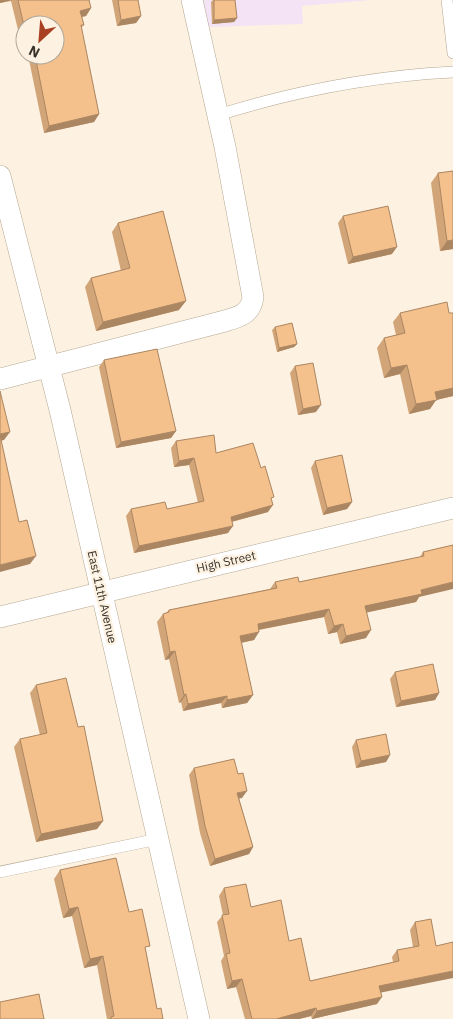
<svg xmlns="http://www.w3.org/2000/svg" width="453" height="1019" font-family="'IBM Plex Sans',sans-serif">
	<style>
		.education { fill: #f3e3f5 }
		.lines { fill: none; stroke-linecap: round; stroke-linejoin: round }
		.lane-casing { stroke: #b4a793; stroke-width: 12 }
		.street-casing { stroke: #b4a793; stroke-width: 22 }
		.lane { stroke: #fff; stroke-width: 11 }
		.street { stroke: #fff; stroke-width: 21 }
		.wall { fill: #d2a578 }
		.shaded-wall { fill: #ab8662 }
		.building { fill: #f4c08c; stroke: #ab8662 }
		.labels { text-anchor: middle; stroke-width: 4.5; stroke-linejoin: round; paint-order: stroke }
		.street-label { font-size: 12px; fill: #38322a; stroke: #fdf1e1 }
	</style>
	<rect width="100%" height="100%" fill="#fdf1e1"/>
	<path class="education" d="M202,0H371L302,6L303,24L208,27Z"/>
	<g class="lines">
		<g class="lane-casing">
			<path id="lane" d="M447,0L453,53
				M218,115C295,91 373,76 453,72
				M0,872L158,839"/>
		</g>
		<g class="street-casing">
			<path id="street" d="M0,176L60,410L199,1019
				M0,379L225,321C239,317 251,314 253,297L225,147L192,0
				M0,617L453,508"/>
		</g>
		<use href="#lane" class="lane"/>
		<use href="#street" class="street"/>
	</g>
	<path class="wall" d="M0,0H89L91,8L86,16L82,17L84,25L81,28L99,114L94,122L44,133L28,55H55L25,25V42L24,37L20,38L11,1L0,3Z
		M112,0H138L141,16L136,23L117,26Z
		M213,0H235L237,18L234,22L212,24L211,2Z
		M453,171V249L440,251L431,183L438,173Z
		M343,216L392,254L348,264L338,223Z
		M118,223L179,310L96,331L85,287L91,278L121,271L112,232Z
		M400,313H453V396L436,400L430,409L409,414L400,374L384,378L377,348L384,338L396,335L393,322Z
		M275,327L297,344L294,347L277,352L272,330Z
		M104,360L176,431L171,438L116,448L99,367Z
		M295,366L316,412L298,415L290,373Z
		M176,441L216,453L261,468L271,500L268,512L232,522L228,533L134,553L126,516L131,509H167L198,503L189,465L174,467L171,448Z
		M315,461L352,502L347,509L323,515L311,468Z
		M453,545L416,602L367,612L366,638L340,644L337,632L328,634L324,617L259,630L254,640L241,643L253,695L247,703L222,708L221,703L183,711L181,702L179,703L169,659L165,660L157,622L163,614L166,613L169,610L270,589L275,582H299L420,557L423,552Z
		M395,672L439,693L435,700L396,707L390,679Z
		M36,685L78,727L103,821L97,829L36,842L14,747L20,739L40,735L30,693Z
		M356,740L390,755L386,762L356,768L352,747Z
		M194,768L242,798H239L253,847L249,854L210,866L200,833L189,775Z
		M60,870L129,912L146,951L157,1009L163,1019H107L97,965L84,968L72,916L63,918L54,879Z
		M224,888L251,907L289,941L310,981L393,962L392,957L397,950L413,947L410,930L415,922L436,946L381,992L377,1004L312,1019L311,1016L299,1019H245L236,987L227,989L221,961L224,956L217,922L223,915L219,896Z"/>
	<path class="shaded-wall" d="M0,0H12L0,3Z
		M91,8L86,16L75,18L80,11Z
		M141,16L136,23L117,26L121,20Z
		M237,18L234,22L212,24L214,20Z
		M25,31V36L24,37L20,38Z
		M99,114L94,122L44,133L49,126Z
		M453,240V249L440,251L447,241Z
		M397,247L392,254L348,264L353,257Z
		M186,301L179,310L96,331L103,322Z
		M297,344L294,347L277,352L279,348Z
		M407,365L400,374L384,378L391,368Z
		M453,388V396L436,400L430,409L409,414L416,404L435,392Z
		M321,405L316,412L298,415L303,409Z
		M176,431L171,438L116,448L121,442Z
		M10,432L4,440L0,441V434Z
		M194,458L189,465L174,467L179,461Z
		M352,502L347,509L323,515L327,508Z
		M273,505L268,512L226,523L231,517Z
		M233,526L228,533L134,553L139,546Z
		M36,556L30,564L0,572V565Z
		M453,582V589L419,597L416,602L360,614L365,606L421,590Z
		M329,609L324,617L252,631L258,624Z
		M343,624L337,632L328,634L334,626Z
		M371,630L366,638L340,644L346,636Z
		M259,632L254,640L235,644L240,636Z
		M175,651L169,659L165,660L170,652Z
		M439,693L435,700L396,707L401,701Z
		M186,694L181,702L179,703L184,695Z
		M253,695L247,703L222,708L227,700Z
		M227,696L221,703L183,711L188,704Z
		M390,755L386,762L356,768L361,761Z
		M247,791L242,798L232,800L237,793Z
		M103,821L97,829L36,842L41,834Z
		M253,847L249,854L210,866L215,859Z
		M78,907L72,916L63,918L69,909Z
		M103,956L97,965L84,968L90,959Z
		M453,971V978L374,994L379,986Z
		M242,979L236,987L227,989L232,981Z
		M382,997L377,1004L312,1019L317,1011Z
		M316,1008L311,1016L299,1019H276Z"/>
	<path class="building" d="M18,0H89L91,8L80,11L84,25H81L99,114L49,126L35,55H55V25H25V30Z
		M118,0H138L141,16L121,20Z
		M214,0H235L237,18L214,20Z
		M453,171V240L447,241L438,173Z
		M388,206L397,247L353,257L343,216Z
		M163,211L186,301L103,322L91,278L130,268L118,223Z
		M447,302L449,313H453V388L435,392L437,400L416,404L407,365L391,368L384,338L405,333L400,313Z
		M292,323L297,344L279,348L275,327Z
		M157,349L176,431L121,442L104,360Z
		M313,363L321,405L303,409L295,366Z
		M0,391L10,432L0,434Z
		M0,435L19,522L27,520L36,556L0,565Z
		M214,435L216,453L253,443L261,468L265,466L274,497L271,498L273,505L231,517L233,526L139,546L131,509L165,502L167,509L204,501L194,458L179,461L176,441Z
		M342,455L352,502L327,508L315,461Z
		M453,545V582L421,590L422,594L365,606L371,630L346,636L343,624L334,626L329,609L258,624L259,632L240,636L253,695L227,700V696L188,704L186,694L184,695L175,651L170,652L163,614L169,612V610L277,588L275,582L298,577L299,582L424,556L423,552Z
		M433,664L439,693L401,701L395,672Z
		M66,678L78,727L84,726L103,821L41,834L20,739L47,733L36,685Z
		M386,734L390,755L361,761L356,740Z
		M234,759L238,774L243,773L247,791L237,793L253,847L215,859L205,826L194,768Z
		M116,858L129,912L142,909L150,946L145,947L157,1009L161,1008L163,1019H111V1017L114,1016L103,956L90,959L78,907L69,909L60,870Z
		M246,884L251,907L281,900L289,941L301,938L310,981L399,961L397,950L419,946L415,922L431,919L436,946L453,942V971L379,986L382,997L317,1011L316,1008L276,1019H252L242,979L232,981L226,954L230,953L222,915L229,914L224,888Z
		M39,994L44,1019H0V1002Z"/>
	<g class="labels">
		<g class="street-label">
			<text transform="translate(226 562) rotate(-13)" y="4">High Street</text>
			<text transform="translate(102 597) rotate(77)" y="4">East 11th Avenue</text>
		</g>
	</g>
	<g transform="translate(40 40) rotate(206)"><circle r="24" fill="#fdf1e1" stroke="#aea598"/>
	<path d="M0-4L9 19L0 12L-9 19Z" fill="#a84021"/>
	<text y="-8" font-size="14" font-weight="bold" text-anchor="middle" fill="#38322a">N</text>
	</g>
</svg>
